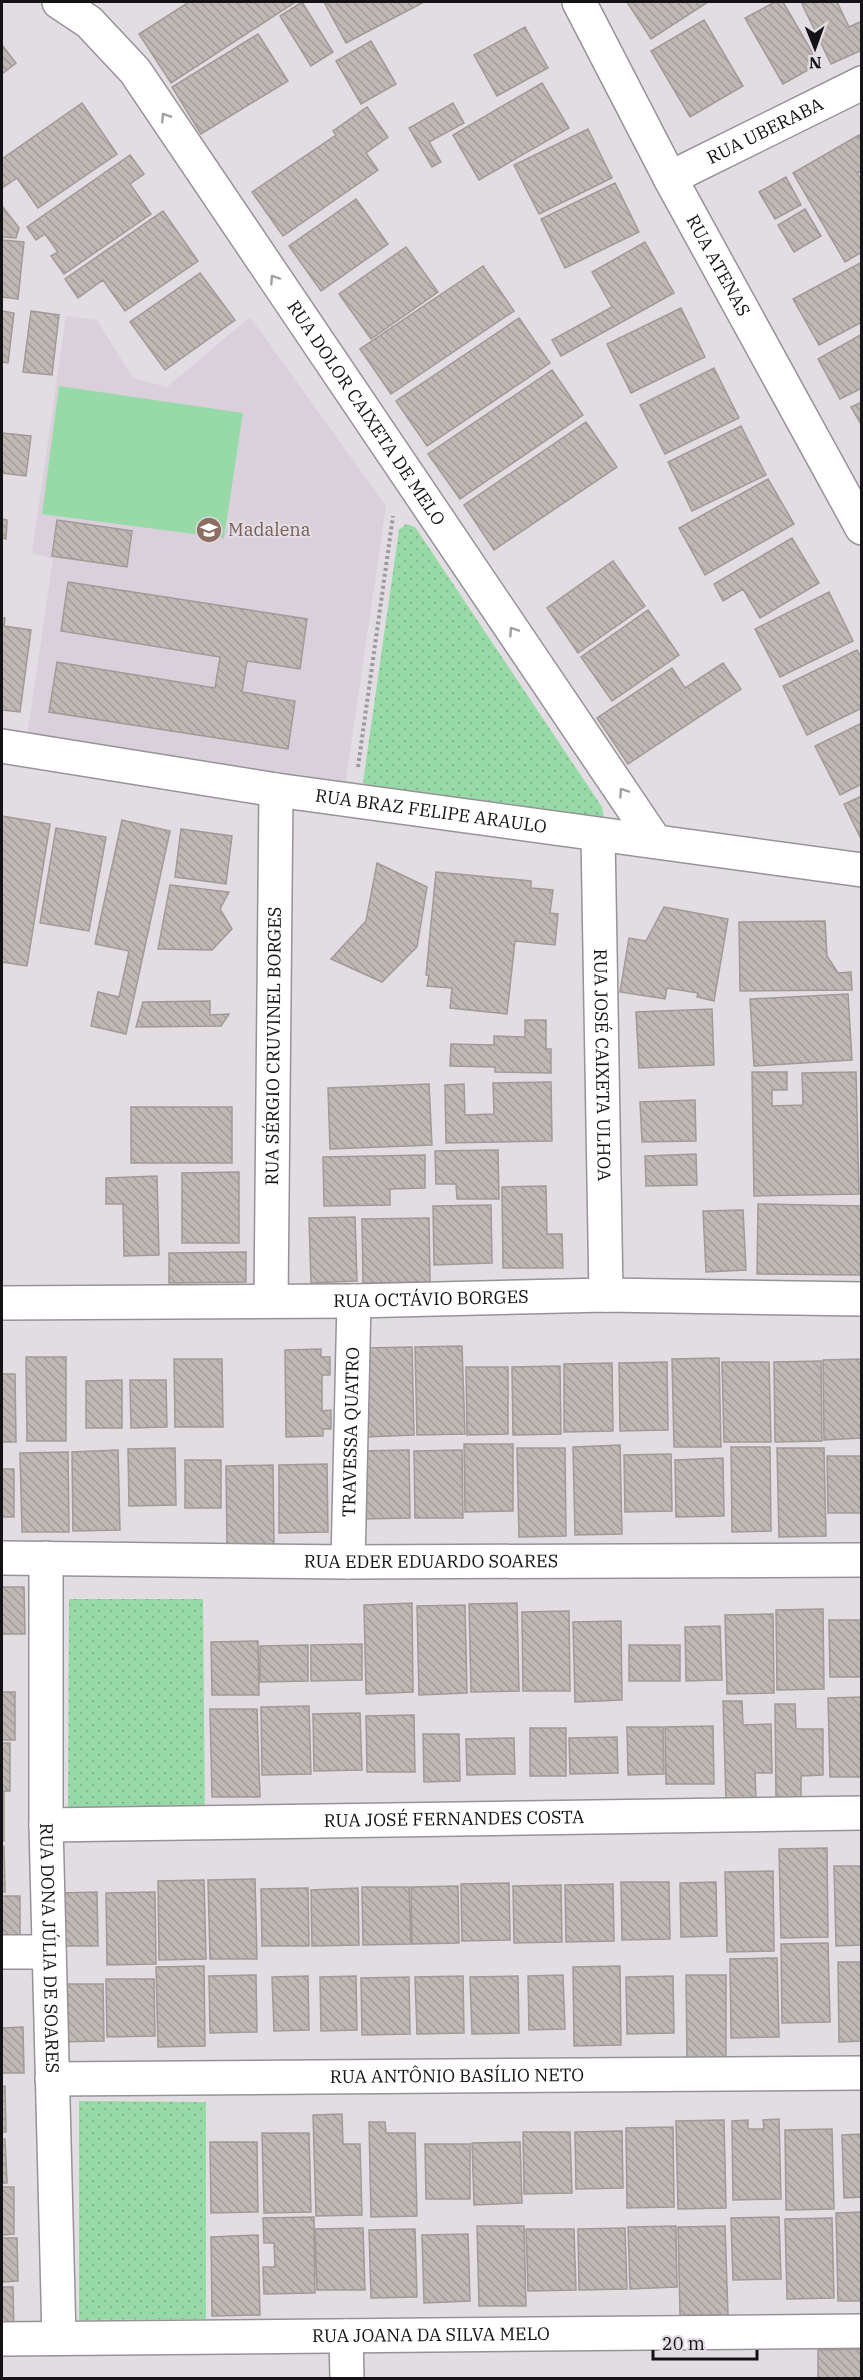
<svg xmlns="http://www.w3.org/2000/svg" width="863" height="2380" font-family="'IBM Plex Serif',serif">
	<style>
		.built { fill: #d9d0dc }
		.grass { fill: #98daa7 }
		.park { fill: url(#park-dots) }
		.building { fill: url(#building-back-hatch); stroke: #a19a97; stroke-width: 1.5 }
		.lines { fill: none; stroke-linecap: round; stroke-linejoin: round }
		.minor-casing { stroke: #979298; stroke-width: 36 }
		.path { stroke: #9d999e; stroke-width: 4; stroke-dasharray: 3 3; stroke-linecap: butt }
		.minor { stroke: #fff; stroke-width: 33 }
		.oneway { stroke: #a1a0a1 }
		.labels { text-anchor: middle; stroke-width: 4.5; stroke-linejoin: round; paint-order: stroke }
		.street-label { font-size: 18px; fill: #141214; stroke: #e2dde3 }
		.education-label { font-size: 18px; fill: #785e54; stroke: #e2dde3; text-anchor: start }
	</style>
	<defs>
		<pattern id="park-dots" width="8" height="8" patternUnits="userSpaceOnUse" patternTransform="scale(1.5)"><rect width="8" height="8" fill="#98daa7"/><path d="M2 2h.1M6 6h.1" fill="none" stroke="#82ba8f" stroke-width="1.8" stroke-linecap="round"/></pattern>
		<pattern id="building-back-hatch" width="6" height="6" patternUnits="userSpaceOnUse" patternTransform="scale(1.5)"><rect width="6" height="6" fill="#bfb8b4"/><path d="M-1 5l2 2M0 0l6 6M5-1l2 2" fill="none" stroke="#a39d9a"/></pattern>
	</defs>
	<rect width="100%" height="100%" fill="#e2dde3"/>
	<path class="built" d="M66,316L97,320L133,378L167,387L250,317L386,506L345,786L27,736L53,559L32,553Z"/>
	<path class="grass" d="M59,386L243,413L224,538L42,514Z"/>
	<path class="park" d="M406,524L415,527L602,807L604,818L366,787L363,782L399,530Z
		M69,1599H203L205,1820L68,1821Z
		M79,2101L206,2102V2319L79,2320Z"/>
	<path class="building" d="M189,2H293L294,3L171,83L139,34Z
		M302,2L333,52L311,66L280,16Z
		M324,2H424L346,43Z
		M627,2H708L651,39Z
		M775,2H783L819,64L783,84L745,18Z
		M808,2H837L849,27L862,21V50L831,64L802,4Z
		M704,20L743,86L690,117L651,51Z
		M525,27L548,68L497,96L474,55Z
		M258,34L288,81L201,134L172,87Z
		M371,41L396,84L361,104L336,61Z
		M2,45L16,63L2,74Z
		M542,83L569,128L479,180L453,135Z
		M82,103L117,154L38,208L17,178L2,188V159Z
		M453,103L464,123L429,142L441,162L432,167L409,128Z
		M367,107L388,137L366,153L378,170L283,236L252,192L336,135L333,131Z
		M588,129L612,178L539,214L514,165Z
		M859,135L862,140V171L857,173L862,181V252L845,262L793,173Z
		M130,155L144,174L130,184L151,214L64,274L51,256L58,252L45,234L36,240L27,227Z
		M786,177L801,205L775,219L759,192Z
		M615,183L639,232L565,268L541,219Z
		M356,199L388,244L321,291L289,246Z
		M2,206L19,228L16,238L2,237Z
		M805,209L821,236L794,252L778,225Z
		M163,211L198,261L125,311L103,280L78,298L65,279Z
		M2,240L24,242L18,299L2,297Z
		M645,242L674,293L561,356L552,340L612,307L592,272Z
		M406,247L438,292L371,339L339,294Z
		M862,262V322L819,345L793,299Z
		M483,266L514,311L391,394L360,349Z
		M200,273L235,320L165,370L130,322Z
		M681,308L705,357L631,393L607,344Z
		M2,311L14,313L8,363L2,362Z
		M31,311L59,315L52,375L23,372Z
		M519,318L550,363L427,446L396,401Z
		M862,334V388L840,399L818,359Z
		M714,368L739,418L665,454L640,405Z
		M552,370L583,415L460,499L428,454Z
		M862,402V426L851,407Z
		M586,422L617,467L494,550L464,505Z
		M741,426L766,475L692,511L668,462Z
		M2,433L31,436L26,476L2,473Z
		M768,479L794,524L705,575L679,528Z
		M2,519L7,520L6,539L2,538Z
		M57,520L132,531L127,567L52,556Z
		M792,538L819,583L760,618L743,589L723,601L714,584Z
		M613,561L645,606L578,653L547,608Z
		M68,582L307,619L300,669L247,661L242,692L295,701L288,749L49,712L57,662L215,688L220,657L61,631Z
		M829,592L853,641L780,677L755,629Z
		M648,610L679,655L612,701L581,657Z
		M2,618H5L4,626L31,630L20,712L2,710Z
		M857,650L862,658V708L807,735L783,686Z
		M723,663L741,689L628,764L597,718L672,668L685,688Z
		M862,723V784L840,795L815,746Z
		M862,796V841L844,804Z
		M2,816L50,824L27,966L2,962Z
		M122,820L170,831L126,1034L91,1026L98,992L119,997L129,951L95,944Z
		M56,828L106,837L89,931L40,923Z
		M181,829L232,836L226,884L175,877Z
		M377,863L427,887L417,947L382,982L331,959L366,921Z
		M436,872L531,881V888L553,890L550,913L558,914L555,945L515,941L507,1014L450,1008L452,988L427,986L429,975H426Z
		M170,885L229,892L220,909L232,929L212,950L158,949Z
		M664,907L728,919L714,1001L697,997L698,993L667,988L665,999L620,992L629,938L646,941Z
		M825,921L827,956L838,973L851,972L852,990L740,991L739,922Z
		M848,994L852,1060L754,1066L750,999Z
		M210,1001V1015L229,1014L221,1026L136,1027L143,1002Z
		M712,1009L714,1065L639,1068L636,1012Z
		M525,1020H546V1049H551V1073L495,1072V1067L450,1066L451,1044L494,1045V1036L525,1037Z
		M752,1072H787V1090H772V1106L803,1105L802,1073L856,1072L859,1194L754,1196Z
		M551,1082L552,1141L446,1143L445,1085L464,1084L465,1115L494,1114L493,1083Z
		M429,1084L432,1145L330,1149L328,1088Z
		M695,1100L696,1141L642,1142L640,1102Z
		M131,1107H232V1163H131Z
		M498,1150L499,1199H457L456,1184H436L435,1151Z
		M696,1154L697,1185L646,1186L645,1156Z
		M425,1155V1188L390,1189V1205L324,1206L323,1157Z
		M239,1172V1243H182V1173Z
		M157,1176L159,1255L124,1256L123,1204H106V1178Z
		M546,1186L547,1234H562L563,1268H503L502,1187Z
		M758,1204L862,1206V1275L757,1274Z
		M491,1205L492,1263L434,1265L433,1206Z
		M743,1210L746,1270L706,1272L703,1211Z
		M355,1217L357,1281L311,1283L309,1218Z
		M429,1218L430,1282L363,1283L362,1219Z
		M246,1252V1282L169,1283V1253Z
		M462,1346L465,1434L417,1435L415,1347Z
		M412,1347L414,1435L366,1437L364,1348Z
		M321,1349V1357H330V1375H322V1411L331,1410V1429H323V1436L286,1437L285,1350Z
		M26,1357H66V1441H27Z
		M719,1358L721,1447H674L672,1359Z
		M174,1359H222L223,1427H175Z
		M862,1359V1438L824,1440L823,1360Z
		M821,1361L822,1441L775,1442L774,1362Z
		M667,1362L668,1430L620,1431L619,1363Z
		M722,1362H769L771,1442H724Z
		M612,1363L613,1431L564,1432V1364Z
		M560,1366L561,1434L513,1435L512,1367Z
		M466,1367H508V1434L467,1435Z
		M2,1374H15L16,1442H2Z
		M122,1380V1428H86V1381Z
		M130,1380H166L167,1427L131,1428Z
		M464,1444H513V1511L465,1512Z
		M620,1445L622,1534L575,1535L573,1447Z
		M731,1447H770L771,1531L732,1532Z
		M175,1448L176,1505L129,1506L128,1449Z
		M517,1448H565L566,1536L519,1537Z
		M777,1448H824L826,1536L779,1537Z
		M118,1450L120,1530L73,1531L72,1452Z
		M409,1450L410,1518L362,1519L361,1451Z
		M462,1450L463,1518H415L414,1451Z
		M68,1452L69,1532H22L20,1453Z
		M671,1454L672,1511L625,1512L624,1455Z
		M827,1456H862V1513H828Z
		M723,1458L724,1516L676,1517L675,1460Z
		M185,1460H221V1508H185Z
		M327,1464L328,1532L279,1533V1465Z
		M273,1465L274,1545L227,1546L226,1466Z
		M2,1469H14V1517H2Z
		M2,1587H24L25,1634H2Z
		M412,1603L413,1692L366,1694L364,1605Z
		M517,1603L519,1691L471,1692L469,1604Z
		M465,1605L467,1693L419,1695L417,1606Z
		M823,1609L824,1689L777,1690L776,1610Z
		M569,1611L570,1691H523L522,1612Z
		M773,1614L774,1693L727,1694L725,1615Z
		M829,1620H862V1677H830Z
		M621,1621L622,1700L575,1702L573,1622Z
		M720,1626L722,1680L686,1681L685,1627Z
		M258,1641L259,1695H212L211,1642Z
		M362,1644V1680L311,1681V1645Z
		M308,1645V1681L260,1682V1646Z
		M629,1645H680V1681H629Z
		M2,1692H15V1740H2Z
		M862,1697V1777H830L828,1698Z
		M723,1701H742L743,1725L771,1724L772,1773H755L756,1799L726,1800Z
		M775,1704H795L796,1729H823V1775L801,1776V1798H776Z
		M309,1706L311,1774L262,1775L261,1707Z
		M210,1709H257L260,1797H212Z
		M360,1713L362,1770L314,1771L313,1714Z
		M414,1715L415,1772H367L366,1716Z
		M713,1726L714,1784H666L665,1727Z
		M627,1727H663L664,1774L628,1775Z
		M530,1728H566V1776H530Z
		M423,1734H459L460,1781L424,1782Z
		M617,1737L618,1773L570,1774L569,1738Z
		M514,1738L515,1774L467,1775L466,1739Z
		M2,1743H10V1791H2Z
		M4,1792V1841H2V1793Z
		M2,1846H4L5,1892H2Z
		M827,1848L828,1937L781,1938L779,1849Z
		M834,1866H862V1945L836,1946Z
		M773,1871L774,1951L727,1952L725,1872Z
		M255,1879L257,1959H210L208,1880Z
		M204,1880L206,1959L159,1960L158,1881Z
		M621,1882H669L670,1939L622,1940Z
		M716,1882L717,1936L681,1937L680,1883Z
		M509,1883L510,1940L462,1941L461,1884Z
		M613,1884L614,1941L566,1942L565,1885Z
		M561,1885L562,1942L514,1943L513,1886Z
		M458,1886L459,1943L412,1944L411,1887Z
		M362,1887H409L411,1944L363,1945Z
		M308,1888L309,1946H262L261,1889Z
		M358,1888L359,1945L312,1946L311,1890Z
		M97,1892L98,1946H62L61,1893Z
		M155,1892L156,1964L107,1965L106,1893Z
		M2,1896H20V1943H2Z
		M828,1943L830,2022L782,2023L781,1944Z
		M777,1958L779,2037L731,2038L730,1959Z
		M838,1962H862V2041L839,2042Z
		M204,1966L205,2046L158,2047L156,1967Z
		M620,1966L621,2045L574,2046L573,1967Z
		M256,1975L257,2032L210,2033L209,1976Z
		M563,1975L565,2029L529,2030L528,1976Z
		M686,1975H726V2059H687Z
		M308,1976L309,2030L274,2031L272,1977Z
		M356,1976L357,2030L321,2031L320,1977Z
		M463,1976L464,2033L417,2034L415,1977Z
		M518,1976L519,2033L472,2034L470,1977Z
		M673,1976L674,2033L627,2034L626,1977Z
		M409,1977L410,2034L362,2035L361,1978Z
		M106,1979H154L155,2036L107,2037Z
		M55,1984H103L104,2041L56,2042Z
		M23,2027L24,2073H2V2028Z
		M5,2086L6,2132H2V2087Z
		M342,2114L343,2144H360L362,2215L316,2216L313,2115Z
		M779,2119L781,2199L733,2200L732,2121L748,2120V2129H764L763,2120Z
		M724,2120L726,2208L678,2209L676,2121Z
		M369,2122H385L386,2133H415L417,2216L371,2217Z
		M673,2127L674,2207L627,2208L626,2128Z
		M832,2129L834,2209L786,2210L785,2130Z
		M622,2131L623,2188L576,2189L575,2132Z
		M523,2132H570L572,2193L524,2194Z
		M262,2133H309L311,2212L264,2213Z
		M862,2134V2197L844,2198L842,2135Z
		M2,2139H5L7,2183H2Z
		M210,2142H257L258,2212L211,2213Z
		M520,2142L522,2203L474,2205L472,2143Z
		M425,2144H470V2199H426Z
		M2,2187H14V2234L2,2235Z
		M862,2212V2301H838L836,2213Z
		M314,2217L315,2293L264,2294L263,2267H275L274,2243H264L263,2218Z
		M779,2217L781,2279L733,2280L731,2218Z
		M832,2218L834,2298L787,2299L785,2219Z
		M477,2226H524L526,2306H479Z
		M676,2226L677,2287L630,2289L628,2227Z
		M725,2226L728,2315H680L678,2227Z
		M363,2228L365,2290H317L315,2229Z
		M625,2228L627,2289L579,2290L578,2229Z
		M415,2229L417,2297L371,2298L369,2230Z
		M526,2229H574L576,2290L528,2291Z
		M468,2234L470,2301L424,2303L422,2235Z
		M258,2235L260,2315L212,2316L211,2237Z
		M2,2238H17L18,2281L2,2282Z
		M2,2287H13L14,2331H2Z
		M862,2349V2378H818V2350Z"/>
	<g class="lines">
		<g class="minor-casing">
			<g id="minor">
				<path id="s1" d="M59,2L89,22L135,71L655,841"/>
				<path id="s2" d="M579,2L670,178L862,528"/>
				<path id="s3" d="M670,178L862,83"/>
				<path id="s4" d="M2,746L276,790L862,870"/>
				<path id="s5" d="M598,835L606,1295"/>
				<path id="s6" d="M271,1301L276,790"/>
				<path id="s7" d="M2,1303L354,1301L606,1295L862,1299"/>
				<path id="s8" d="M2,1558L348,1562L862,1560"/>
				<path id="s9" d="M46,1558V1825L59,2338"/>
				<path id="s10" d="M348,1562L354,1301"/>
				<path id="s11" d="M46,1825L862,1813"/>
				<path d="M2,1952H49"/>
				<path id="s12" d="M52,2079L862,2073"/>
				<path d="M346,2336L347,2378"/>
				<path id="s13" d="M2,2339L862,2331"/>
			</g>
		</g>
		<path class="path" d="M358,767L393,516"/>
		<use href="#minor" class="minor"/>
	</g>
	<defs><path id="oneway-chevron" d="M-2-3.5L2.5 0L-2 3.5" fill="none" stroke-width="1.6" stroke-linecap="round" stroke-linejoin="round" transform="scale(1.5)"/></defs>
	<g class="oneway">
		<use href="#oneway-chevron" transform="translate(165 117) rotate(-123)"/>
		<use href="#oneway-chevron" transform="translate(274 279) rotate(-124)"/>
		<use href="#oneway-chevron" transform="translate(513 631) rotate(-124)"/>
		<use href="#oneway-chevron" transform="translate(623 792) rotate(-124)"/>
	</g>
	<defs>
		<g id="school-disc" transform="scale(1.35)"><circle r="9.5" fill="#8d6e63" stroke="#e2dde3"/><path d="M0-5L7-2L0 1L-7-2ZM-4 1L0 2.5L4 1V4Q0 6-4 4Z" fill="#fff"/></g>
	</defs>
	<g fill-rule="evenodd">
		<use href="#school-disc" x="209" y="530"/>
	</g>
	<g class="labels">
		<g class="street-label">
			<text dy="6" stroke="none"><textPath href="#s3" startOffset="106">RUA UBERABA</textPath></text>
			<text dy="6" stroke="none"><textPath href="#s2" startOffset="298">RUA ATENAS</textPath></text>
			<text dy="6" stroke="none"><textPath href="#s1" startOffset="516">RUA DOLOR CAIXETA DE MELO</textPath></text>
			<text dy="6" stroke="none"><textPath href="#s4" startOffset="434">RUA BRAZ FELIPE ARAULO</textPath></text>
			<text dy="6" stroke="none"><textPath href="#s6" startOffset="255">RUA SÉRGIO CRUVINEL BORGES</textPath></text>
			<text dy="6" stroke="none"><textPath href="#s5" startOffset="230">RUA JOSÉ CAIXETA ULHOA</textPath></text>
			<text dy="6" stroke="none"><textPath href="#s7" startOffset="429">RUA OCTÁVIO BORGES</textPath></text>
			<text dy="6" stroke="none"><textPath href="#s10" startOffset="130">TRAVESSA QUATRO</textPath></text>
			<text dy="6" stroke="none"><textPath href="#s8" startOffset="429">RUA EDER EDUARDO SOARES</textPath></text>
			<text dy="6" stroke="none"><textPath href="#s11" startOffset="408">RUA JOSÉ FERNANDES COSTA</textPath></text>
			<text dy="6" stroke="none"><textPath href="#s9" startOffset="390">RUA DONA JÚLIA DE SOARES</textPath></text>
			<text dy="6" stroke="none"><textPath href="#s12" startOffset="405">RUA ANTÔNIO BASÍLIO NETO</textPath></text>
			<text dy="6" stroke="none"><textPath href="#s13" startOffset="429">RUA JOANA DA SILVA MELO</textPath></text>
		</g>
		<g class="education-label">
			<text x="228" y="536">Madalena</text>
		</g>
	</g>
	<rect width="863" height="2380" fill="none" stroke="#141214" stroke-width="6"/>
	<g transform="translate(815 48) rotate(179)" stroke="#e2dde3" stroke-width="4.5" paint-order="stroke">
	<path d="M0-4.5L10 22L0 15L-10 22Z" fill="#141214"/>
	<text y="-9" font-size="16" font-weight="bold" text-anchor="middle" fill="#141214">N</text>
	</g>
	<path d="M653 2350v9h104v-9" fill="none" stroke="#141214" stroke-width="3"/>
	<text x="662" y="2350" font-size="18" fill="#141214" stroke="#e2dde3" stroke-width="4.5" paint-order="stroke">20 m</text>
</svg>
